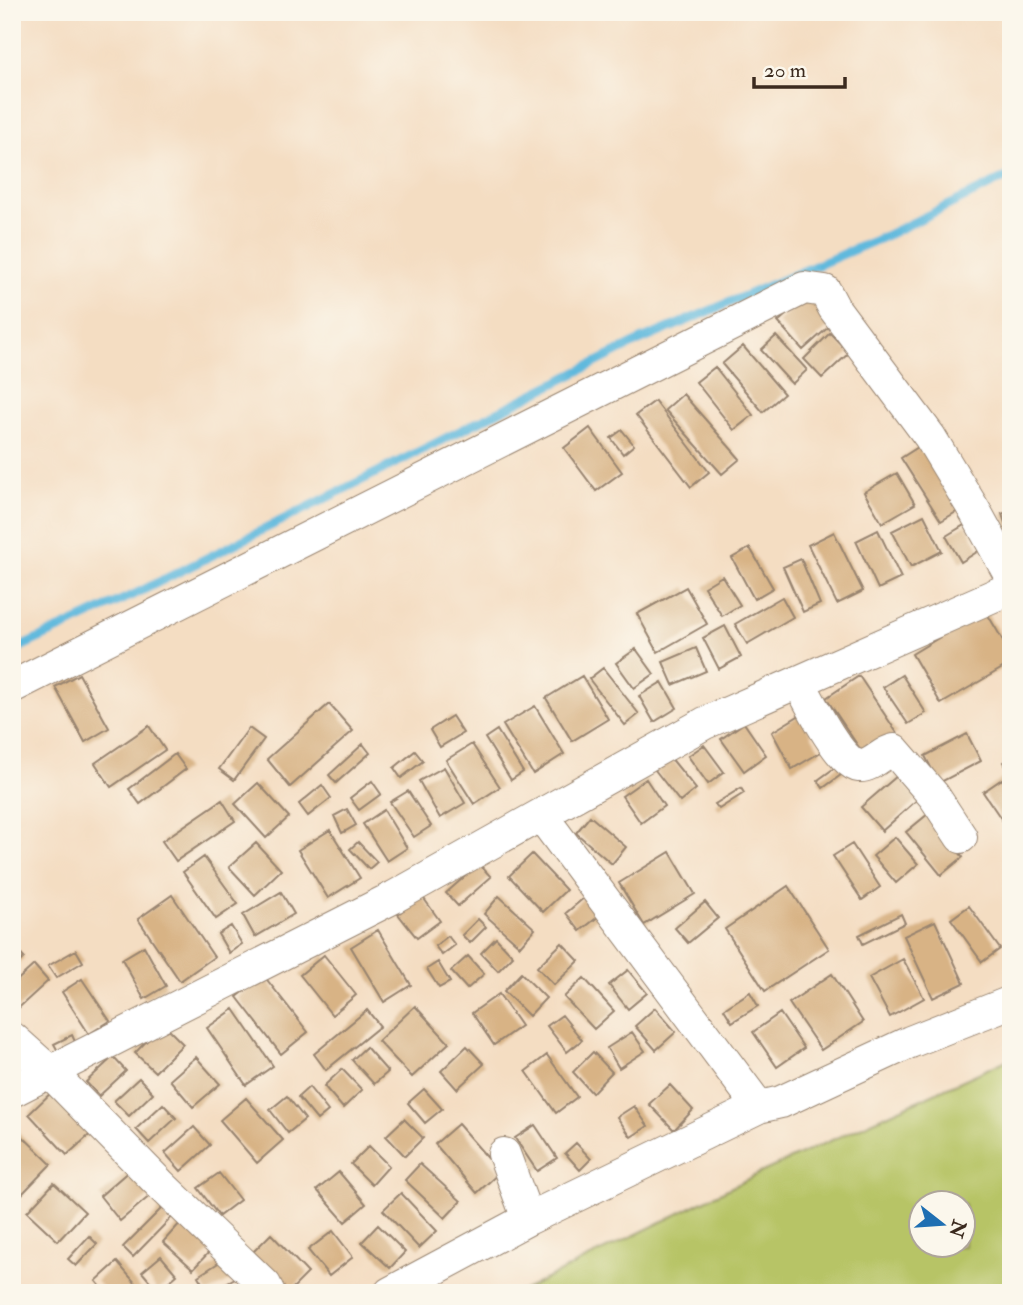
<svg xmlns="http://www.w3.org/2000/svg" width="1023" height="1305" font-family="'IM FELL Double Pica',serif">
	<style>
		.green { fill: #b7c466; stroke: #797742; stroke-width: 2; fill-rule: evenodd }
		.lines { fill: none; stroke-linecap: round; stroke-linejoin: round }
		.stream { stroke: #60b9dd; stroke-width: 9 }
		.building { fill: #d8b385 }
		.minor-casing { stroke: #988470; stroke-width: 34 }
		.minor { stroke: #fff; stroke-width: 32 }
	</style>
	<rect width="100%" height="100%" fill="#fbf7ec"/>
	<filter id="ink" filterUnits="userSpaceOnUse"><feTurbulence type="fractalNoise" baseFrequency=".0143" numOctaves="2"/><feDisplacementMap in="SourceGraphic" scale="14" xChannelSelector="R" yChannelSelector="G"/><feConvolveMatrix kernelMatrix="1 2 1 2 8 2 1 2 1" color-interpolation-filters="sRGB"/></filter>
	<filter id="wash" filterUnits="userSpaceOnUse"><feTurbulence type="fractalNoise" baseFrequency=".00686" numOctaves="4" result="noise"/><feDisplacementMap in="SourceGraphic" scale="28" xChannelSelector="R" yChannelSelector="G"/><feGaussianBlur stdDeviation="1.57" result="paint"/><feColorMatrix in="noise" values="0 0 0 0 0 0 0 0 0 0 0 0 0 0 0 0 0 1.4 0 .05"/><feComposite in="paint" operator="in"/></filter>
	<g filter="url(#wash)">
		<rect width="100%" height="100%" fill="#f4ddc2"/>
		<path class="green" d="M1011,1058V1293H518L760,1173ZM922,1204H964V1246H922Z"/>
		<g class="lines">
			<path class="stream" d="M12,651L137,593L639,341L881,238L1011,175"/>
		</g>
		<g id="blocks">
			<path class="building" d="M807,296L832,324L803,350L778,322Z
				M830,333L849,353L822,378L804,359Z
				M776,336L807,370L792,384L761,350Z
				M743,346L784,394L763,412L722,364Z
				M715,367L753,415L734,430L696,382Z
				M683,394L740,459L722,474L665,410Z
				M655,401L709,472L691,487L636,415Z
				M590,428L622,472L596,491L564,448Z
				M622,430L634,445L623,454L611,438Z
				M923,444L963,508L941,521L901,458Z
				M897,473L915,504L882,523L864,492Z
				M1011,511V538H1010L1002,514Z
				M924,515L942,551L911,567L892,531Z
				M966,524L980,550L961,562L946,536Z
				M878,530L901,578L878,589L856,541Z
				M834,532L863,591L837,604L808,545Z
				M750,548L773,588L754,599L732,558Z
				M801,559L820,604L803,612L783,567Z
				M722,576L740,605L722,616L704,587Z
				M686,587L707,624L658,652L637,614Z
				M782,597L793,617L747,644L735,624Z
				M985,610L1011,654V663L941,704L912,654Z
				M725,626L741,657L719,669L703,638Z
				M696,648L706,671L673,685L663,662Z
				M636,649L654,674L634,688L616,663Z
				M603,668L639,714L625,725L589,679Z
				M79,674L109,728L85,742L55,687Z
				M902,675L926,713L908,724L883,687Z
				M582,676L608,719L572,741L546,698Z
				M859,676L897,733L864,755L826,698Z
				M662,682L677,708L654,722L639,696Z
				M329,704L353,731L290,787L267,759Z
				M535,706L564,754L533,774L503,725Z
				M800,715L821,752L792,769L772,732Z
				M452,716L463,733L440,747L430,730Z
				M744,723L766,755L744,771L721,739Z
				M149,726L165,750L111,787L95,763Z
				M249,728L264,739L234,780L219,769Z
				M497,730L523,772L511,780L485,738Z
				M967,734L981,761L939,783L925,756Z
				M363,744L370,753L336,783L329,775Z
				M472,744L500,787L474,804L446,760Z
				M704,745L724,772L708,784L688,756Z
				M415,751L423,761L401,778L394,768Z
				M175,754L186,769L140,804L129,789Z
				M670,757L696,789L680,802L655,770Z
				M1011,757V775L1003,762Z
				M840,764L845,772L823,788L818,780Z
				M444,767L465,803L440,818L419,781Z
				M897,776L918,799L882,831L861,807Z
				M646,779L664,806L641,823L622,796Z
				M1002,779L1011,793V815L1002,820L983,792Z
				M372,781L381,794L359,810L350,798Z
				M258,783L289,817L266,838L235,804Z
				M322,785L331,798L308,816L299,804Z
				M741,788L744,793L719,809L715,804Z
				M408,791L431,826L414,837L390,802Z
				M222,800L235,821L176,861L162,841Z
				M347,809L356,825L342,833L334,816Z
				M384,810L407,848L387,861L363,824Z
				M928,814L963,857L941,875L906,832Z
				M590,816L626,847L612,864L576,833Z
				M330,830L360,878L328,898L298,850Z
				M895,837L918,864L896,883L873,856Z
				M358,842L377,862L369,869L350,849Z
				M256,843L281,870L255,895L229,867Z
				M852,844L880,887L862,900L833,856Z
				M670,852L695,894L644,925L619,883Z
				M532,854L566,890L543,912L509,876Z
				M204,857L238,904L216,919L183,872Z
				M479,864L491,877L458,906L446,893Z
				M788,886L829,949L765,991L725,929Z
				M281,892L294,914L255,937L243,915Z
				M172,895L214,957L180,981L138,919Z
				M422,896L440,921L417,938L398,914Z
				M499,896L535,929L520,946L484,914Z
				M585,897L599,916L580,931L566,913Z
				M705,902L718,918L688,943L675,928Z
				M969,906L1000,949L982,962L951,919Z
				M901,914L905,923L863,944L859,935Z
				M478,919L486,927L470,943L462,935Z
				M935,921L964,983L933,998L904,936Z
				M231,926L242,944L229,953L218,934Z
				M378,930L411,985L384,1002L351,947Z
				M448,936L455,945L442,955L435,946Z
				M496,938L513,956L498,971L481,953Z
				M562,943L579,961L554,985L537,967Z
				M144,946L166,986L144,999L122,959Z
				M17,950L24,958L12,969V953Z
				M76,950L83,962L56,978L48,966Z
				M324,955L356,995L332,1015L300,975Z
				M468,956L484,974L467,989L451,971Z
				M903,959L924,998L890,1017L869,978Z
				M438,962L450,982L439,988L427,969Z
				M34,965L48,981L12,1014V985Z
				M628,970L647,993L628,1009L609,985Z
				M521,973L546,998L529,1016L504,991Z
				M832,974L863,1022L821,1050L789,1003Z
				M264,976L308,1032L281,1054L237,997Z
				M584,978L614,1011L594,1029L564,997Z
				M82,979L110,1021L89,1034L62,992Z
				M750,992L758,1006L732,1022L724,1009Z
				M499,994L521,1026L494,1045L472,1013Z
				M415,1006L449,1043L412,1077L378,1041Z
				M655,1008L676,1032L656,1050L635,1026Z
				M234,1009L273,1066L246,1085L207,1028Z
				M367,1010L380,1026L326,1070L314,1054Z
				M780,1013L804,1048L777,1067L753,1032Z
				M562,1015L582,1040L567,1052L547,1026Z
				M163,1024L183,1044L155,1072L135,1053Z
				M632,1032L645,1051L619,1068L607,1048Z
				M72,1035L76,1044L59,1053L54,1044Z
				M467,1046L484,1064L457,1089L441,1071Z
				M366,1047L388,1072L374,1084L352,1060Z
				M593,1052L612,1072L592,1093L573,1072Z
				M547,1055L577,1097L556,1113L526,1071Z
				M113,1057L126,1071L99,1096L86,1082Z
				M196,1057L220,1084L193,1107L170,1080Z
				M342,1069L362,1090L343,1108L324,1086Z
				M139,1078L153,1093L129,1116L114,1101Z
				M670,1085L693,1110L674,1130L649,1104Z
				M309,1087L328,1111L317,1120L298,1097Z
				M56,1088L95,1130L67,1155L29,1114Z
				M424,1089L442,1109L425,1123L408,1103Z
				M287,1096L305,1119L288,1133L270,1110Z
				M246,1098L283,1140L257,1163L220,1120Z
				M163,1104L176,1118L149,1143L136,1129Z
				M634,1106L648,1126L631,1137L617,1117Z
				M404,1119L423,1138L405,1156L386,1136Z
				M458,1124L500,1172L477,1193L435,1144Z
				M535,1125L557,1158L537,1171L515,1138Z
				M12,1126L51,1164L20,1196L12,1189Z
				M194,1127L210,1145L181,1171L165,1153Z
				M576,1143L591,1159L580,1170L565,1153Z
				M369,1146L389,1166L372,1185L351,1164Z
				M420,1164L461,1201L445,1218L405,1180Z
				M130,1170L151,1195L120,1221L100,1196Z
				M339,1172L366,1204L345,1222L317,1190Z
				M219,1173L240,1200L219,1216L198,1188Z
				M54,1183L85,1212L58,1241L27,1212Z
				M401,1193L437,1231L419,1248L383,1210Z
				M162,1208L172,1217L133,1257L123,1247Z
				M182,1221L212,1249L193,1269L163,1242Z
				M378,1225L405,1252L390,1268L362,1242Z
				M333,1231L353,1257L329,1276L308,1250Z
				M271,1234L308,1273L288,1293H282L248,1257Z
				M89,1236L97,1244L76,1266L68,1259Z
				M161,1256L177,1275L158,1291L142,1272Z
				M223,1260L235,1278L208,1293L198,1276Z
				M117,1262L144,1293H106L96,1281Z"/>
		</g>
	</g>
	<g filter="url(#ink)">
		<use href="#blocks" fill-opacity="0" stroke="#988470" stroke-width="2"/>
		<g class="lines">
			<g class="minor-casing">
				<path id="minor" d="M799,682C808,699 840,764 859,766C872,767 882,752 894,750L934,796L961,837
					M12,687L804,288L825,291L834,308L930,437L976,513L1011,577
					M541,815L759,1107
					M12,1038L51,1073L159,1183L265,1285L269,1293
					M12,1091L394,897L705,723L1011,588
					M504,1154L528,1219
					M390,1293L528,1219L759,1107L781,1102L910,1042L1011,1002"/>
			</g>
			<use href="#minor" class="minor"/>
		</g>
	</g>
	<rect width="1023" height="1305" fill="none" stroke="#fbf7ec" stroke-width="42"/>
	<g transform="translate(942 1224) rotate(107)"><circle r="33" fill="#fbf7ec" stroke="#aea59a" stroke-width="2"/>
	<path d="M0-5L12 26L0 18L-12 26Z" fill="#1f6fb2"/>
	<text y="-10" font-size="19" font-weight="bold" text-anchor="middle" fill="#3b2a1e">N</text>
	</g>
	<path d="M754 77v10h91v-10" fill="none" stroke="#3b2a1e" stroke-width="3.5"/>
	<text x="764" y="77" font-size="21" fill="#3b2a1e" stroke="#fbf7ec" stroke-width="5" paint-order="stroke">20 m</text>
</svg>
